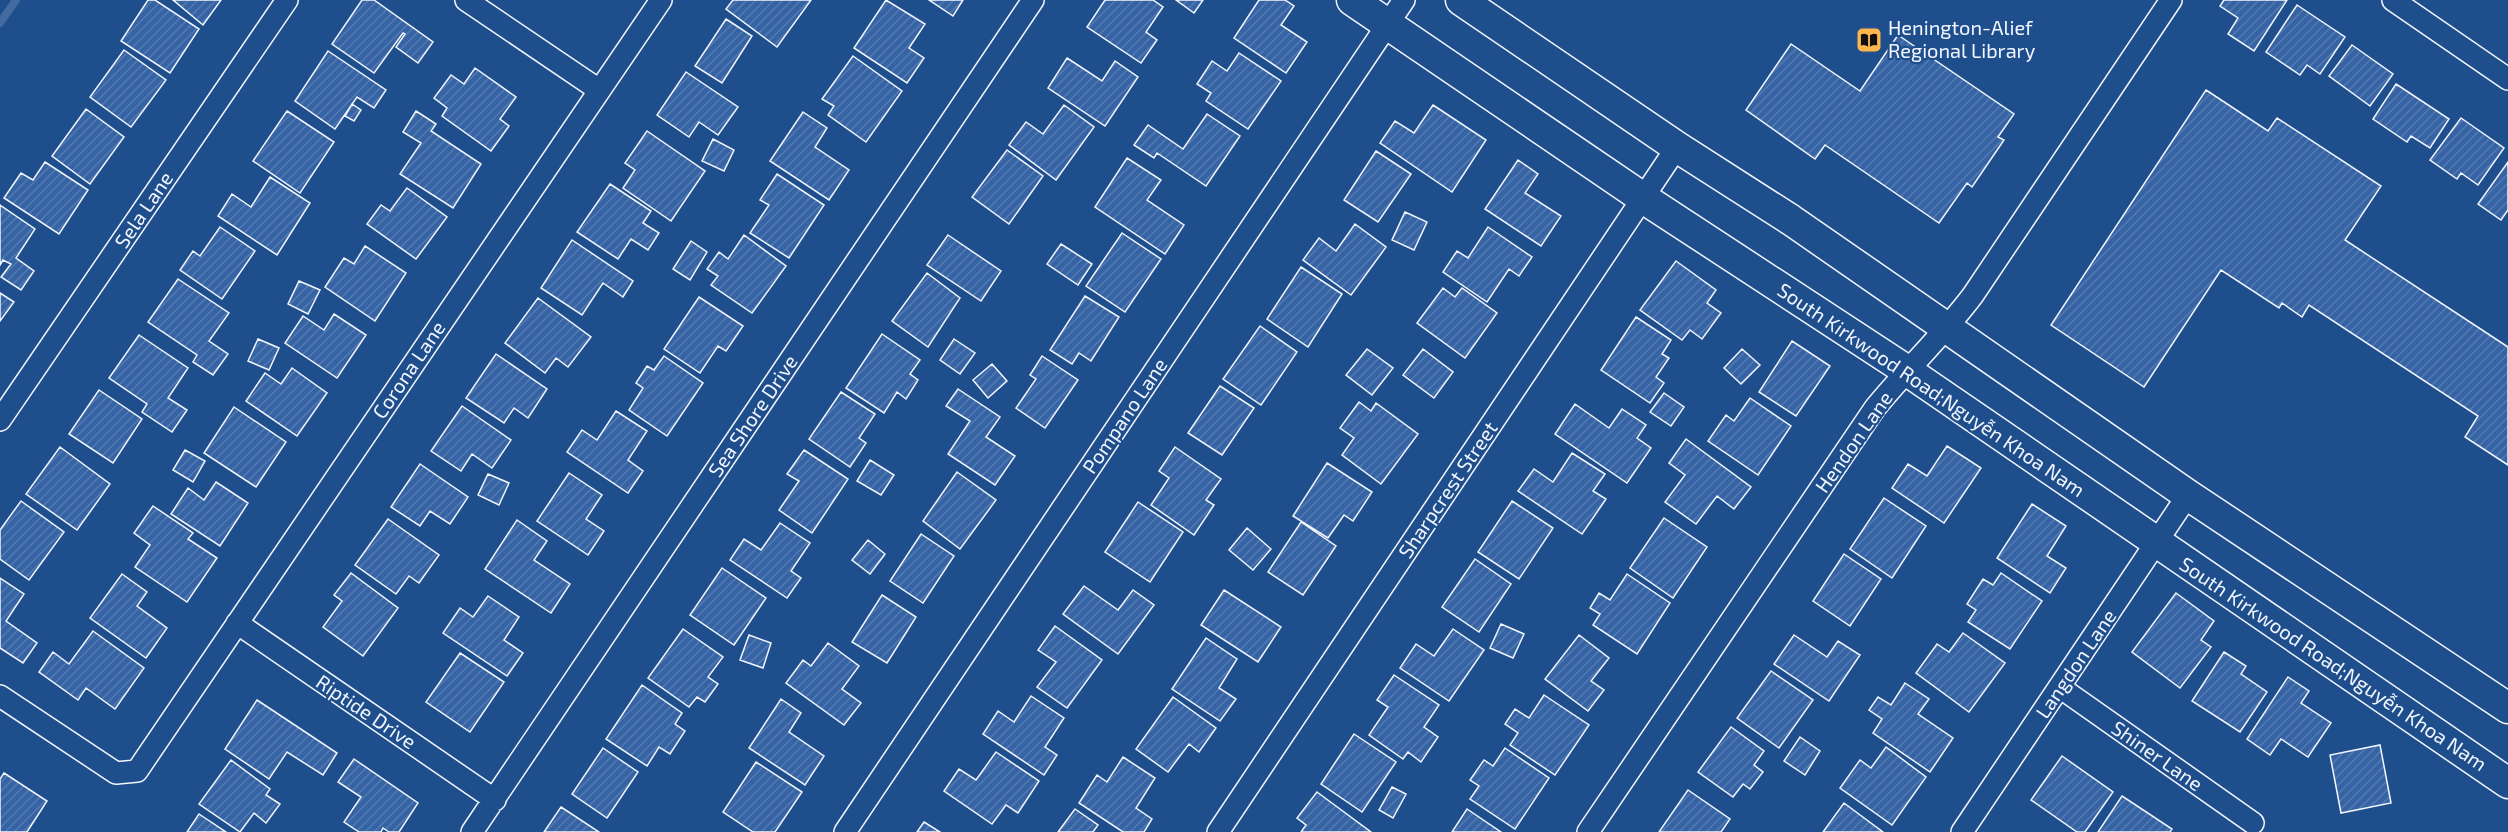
<svg xmlns="http://www.w3.org/2000/svg" width="2508" height="832" font-family="'Exo 2',sans-serif">
	<style>
		.lines { fill: none; stroke-linecap: round; stroke-linejoin: round }
		.stream { stroke: #446ba0; stroke-width: 8 }
		.building { fill: url(#building-hatch); stroke: #f2f6ff; stroke-width: 1.5 }
		.minor-casing { stroke: #f2f6ff; stroke-width: 24 }
		.secondary-casing { stroke: #f2f6ff; stroke-width: 33 }
		.minor { stroke: #1f4e8c; stroke-width: 21 }
		.secondary { stroke: #1f4e8c; stroke-width: 30 }
		.labels { text-anchor: middle; stroke-width: 4.5; stroke-linejoin: round; paint-order: stroke }
		.poi-label { font-size: 20px; fill: #f2f6ff; stroke: #1f4e8c; text-anchor: start }
		.street-label { font-size: 20px; fill: #f2f6ff; stroke: #1f4e8c }
	</style>
	<defs>
		<pattern id="building-hatch" width="6" height="6" patternUnits="userSpaceOnUse" patternTransform="scale(1.5)"><rect width="6" height="6" fill="#3563a3"/><path d="M-1 1l2-2M0 6l6-6M5 7l2-2" fill="none" stroke="#537ab1"/></pattern>
	</defs>
	<rect width="100%" height="100%" fill="#1f4e8c"/>
	<g class="lines">
		<path class="stream" d="M0,23L16,0"/>
	</g>
	<path class="building" d="M148,0H155L199,29L170,73L121,41Z
		M173,0H221L203,25Z
		M362,0H374L433,42L418,63L396,47L405,34L403,33L374,73L332,44Z
		M733,0H811L777,47L726,9Z
		M886,0L925,24L909,48L924,58L907,83L854,48Z
		M929,0H963L953,16Z
		M1105,0H1153L1163,7L1146,32L1157,40L1141,63L1087,27Z
		M1176,0H1203L1194,13Z
		M1259,0H1285L1294,6L1281,25L1307,42L1286,73L1234,38Z
		M2224,0H2287L2254,51L2228,34L2238,18L2220,6Z
		M2297,5L2345,37L2320,74L2307,65L2300,75L2266,52Z
		M726,19L752,36L722,83L695,66Z
		M1898,35L2014,114L1998,137L2004,140L1972,187L1967,183L1939,223L1825,145L1815,159L1746,110L1791,44L1860,91Z
		M2352,45L2393,74L2370,106L2329,76Z
		M124,50L166,80L131,127L90,97Z
		M328,51L386,90L374,108L357,97L335,129L295,101Z
		M1239,53L1281,81L1248,129L1206,101L1211,93L1197,84L1212,61L1227,71Z
		M853,56L902,91L866,142L828,115L834,106L822,99Z
		M1067,58L1102,81L1115,61L1138,77L1105,126L1048,88Z
		M475,68L516,97L500,119L509,126L491,151L442,116L447,108L434,98L451,75L464,84Z
		M686,72L738,107L718,135L699,122L689,137L657,115Z
		M2396,84L2449,119L2430,148L2411,136L2407,142L2373,119Z
		M2206,90L2268,131L2277,118L2381,186L2345,240L2508,347V465L2465,437L2478,416L2309,305L2302,317L2282,303L2279,308L2221,270L2144,387L2051,325Z
		M352,104L361,110L354,121L345,116Z
		M1064,105L1094,127L1056,180L1009,145L1026,122L1043,134Z
		M1433,105L1486,140L1452,192L1380,143L1395,121L1414,133Z
		M86,109L124,137L90,184L52,156Z
		M287,111L334,142L300,193L253,161Z
		M416,111L436,124L431,131L481,164L453,208L400,174L421,143L403,132Z
		M803,112L827,128L815,147L849,170L829,200L770,161Z
		M1207,114L1240,136L1206,186L1157,153L1154,158L1134,145L1148,125L1183,149Z
		M2461,118L2504,148L2478,185L2461,173L2457,179L2430,160Z
		M647,131L705,171L671,221L623,188L635,170L625,163Z
		M713,139L734,150L724,171L702,161Z
		M1007,150L1043,176L1009,224L972,197Z
		M1376,151L1411,174L1378,222L1344,200Z
		M1127,158L1161,180L1147,200L1184,225L1165,254L1095,207Z
		M1518,160L1538,174L1525,193L1561,216L1541,246L1485,209Z
		M45,162L88,190L59,234L4,198L21,173L33,180Z
		M2508,162V210L2501,220L2478,204Z
		M777,174L824,205L789,258L750,233L769,205L760,200Z
		M270,177L310,203L277,255L218,216L232,194L251,207Z
		M610,184L651,211L643,223L659,233L648,250L631,239L618,259L577,232Z
		M407,188L447,217L416,259L367,224L381,205L390,211Z
		M0,205L35,229L16,258L34,271L21,290L1,277L11,264L3,260L0,265Z
		M1405,212L1427,222L1414,250L1392,240Z
		M1355,224L1386,247L1351,295L1303,260L1319,238L1336,251Z
		M220,227L255,251L222,299L180,270L193,251L200,256Z
		M1488,227L1532,257L1519,276L1509,269L1487,302L1443,272L1457,251L1468,258Z
		M1122,233L1161,259L1125,312L1086,286Z
		M744,235L786,266L752,313L711,285L718,276L707,269L719,252L728,259Z
		M948,235L1001,271L981,301L927,265Z
		M572,240L633,281L623,297L603,283L582,315L541,288Z
		M691,241L707,252L690,280L673,269Z
		M1061,244L1092,264L1078,285L1047,264Z
		M365,246L406,273L375,321L325,287L344,258L354,264Z
		M1676,261L1716,290L1707,303L1721,313L1702,339L1690,330L1682,340L1640,310Z
		M1301,267L1342,294L1308,347L1267,319Z
		M927,273L960,298L928,347L892,321Z
		M178,279L229,313L209,341L228,354L213,375L193,362L197,355L148,322Z
		M299,281L320,290L308,314L288,304Z
		M1443,288L1455,297L1462,288L1497,313L1465,358L1417,323Z
		M0,293L14,302L0,321Z
		M1085,296L1119,317L1091,361L1079,353L1072,364L1050,350Z
		M699,297L743,326L726,351L718,346L700,373L664,349Z
		M538,298L591,337L568,367L556,358L545,373L505,343Z
		M334,314L366,335L337,378L285,343L303,316L324,330Z
		M1636,317L1671,340L1662,354L1669,358L1656,377L1664,383L1650,403L1601,370Z
		M1260,326L1297,352L1261,405L1223,379Z
		M882,334L920,360L910,374L918,380L906,399L897,392L884,413L846,388Z
		M139,335L188,368L168,398L187,410L172,432L142,412L147,404L109,378Z
		M258,339L279,348L269,370L248,361Z
		M954,339L975,353L960,374L940,360Z
		M1792,341L1830,366L1796,416L1759,392Z
		M1367,349L1393,368L1372,395L1346,375Z
		M1423,349L1453,372L1434,398L1403,375Z
		M1742,349L1760,365L1741,384L1724,368Z
		M496,354L547,389L528,418L514,408L504,423L466,398Z
		M664,356L703,383L667,436L629,410L643,388L636,383L647,366L654,370Z
		M1042,356L1078,380L1045,428L1016,408L1036,379L1030,375Z
		M992,364L1007,381L988,398L973,380Z
		M292,368L327,393L297,436L246,401L265,373L281,384Z
		M1220,386L1254,408L1222,455L1188,433Z
		M958,389L1000,417L986,437L1015,456L995,485L948,454L970,421L946,406Z
		M99,390L142,419L113,463L69,434Z
		M841,392L875,414L859,438L866,443L850,467L809,439Z
		M1664,393L1684,407L1671,426L1650,412Z
		M1750,398L1791,426L1758,475L1708,441L1726,415L1734,421Z
		M1359,402L1371,411L1376,403L1418,434L1381,484L1342,455L1354,438L1340,428Z
		M1575,404L1609,428L1622,409L1646,425L1637,438L1651,448L1627,483L1555,434Z
		M462,406L511,440L492,468L472,454L461,471L431,451Z
		M234,407L286,442L256,487L204,453Z
		M616,411L647,431L628,460L643,471L628,493L567,452L582,430L597,440Z
		M1686,439L1751,487L1734,509L1717,496L1696,524L1665,502L1685,475L1669,463Z
		M1947,446L1981,468L1944,523L1892,488L1908,464L1927,476Z
		M60,447L110,484L77,530L26,494Z
		M1175,447L1221,479L1206,500L1214,505L1194,535L1151,505L1169,478L1159,471Z
		M185,450L205,461L193,482L173,470Z
		M804,450L848,479L812,533L779,510L799,481L787,474Z
		M1572,453L1605,474L1593,491L1606,499L1582,534L1518,491L1534,469L1553,482Z
		M870,460L894,475L881,495L857,481Z
		M1327,463L1372,492L1353,521L1344,515L1328,538L1293,516Z
		M420,464L468,497L450,524L430,511L420,526L391,507Z
		M957,472L996,500L960,549L923,521Z
		M569,473L602,495L586,519L604,531L588,555L537,521Z
		M488,474L509,483L499,505L478,495Z
		M216,482L248,503L220,546L171,514L188,488L204,500Z
		M1884,498L1926,526L1892,578L1850,549Z
		M21,501L64,532L29,580L0,559V530Z
		M1512,501L1553,528L1519,579L1478,552Z
		M1138,502L1183,532L1150,582L1105,552Z
		M2032,504L2066,526L2047,556L2066,568L2050,593L1997,558Z
		M153,506L193,533L188,539L217,558L187,602L135,567L150,545L134,533Z
		M1664,518L1707,547L1673,598L1630,568Z
		M388,519L439,555L419,583L409,576L396,594L355,565Z
		M517,520L547,541L534,560L570,584L551,613L485,569Z
		M1301,522L1336,546L1303,595L1268,572Z
		M780,523L810,543L791,571L801,578L787,598L730,560L744,539L761,550Z
		M1247,528L1271,549L1253,570L1229,550Z
		M921,534L954,556L923,603L890,581Z
		M868,540L885,554L870,574L852,560Z
		M1844,554L1881,579L1850,626L1813,601Z
		M1475,559L1511,584L1479,632L1442,607Z
		M722,568L766,598L734,645L690,615Z
		M351,573L398,608L363,656L323,627L342,601L334,595Z
		M2001,573L2042,601L2010,649L1968,622L1976,610L1967,604L1983,579L1993,585Z
		M122,574L147,592L137,606L167,628L146,658L90,618Z
		M1627,574L1670,603L1637,654L1593,625L1600,614L1590,608L1599,593L1610,600Z
		M0,578L24,594L6,621L37,643L23,663L0,648Z
		M1084,586L1118,610L1133,590L1154,605L1118,654L1063,614Z
		M1224,590L1281,627L1258,662L1201,625Z
		M2176,593L2214,621L2201,640L2211,647L2180,688L2132,652Z
		M882,595L916,617L887,663L852,642Z
		M488,596L519,617L504,640L523,653L507,676L443,633L460,608L473,617Z
		M1501,624L1524,634L1513,658L1490,648Z
		M1055,626L1102,660L1067,708L1037,687L1056,662L1038,650Z
		M683,629L723,657L708,677L718,684L705,702L697,697L689,707L648,678Z
		M1453,629L1484,650L1449,701L1400,668L1416,644L1434,656Z
		M93,631L144,668L115,709L86,688L78,700L39,672L53,652L69,664Z
		M1963,633L2005,663L1969,712L1916,673L1937,644L1949,652Z
		M749,635L771,643L763,668L740,660Z
		M1579,635L1609,658L1591,681L1604,690L1588,711L1545,679Z
		M1794,635L1827,657L1838,641L1860,655L1829,701L1774,664Z
		M1206,638L1237,659L1219,688L1236,699L1220,721L1172,689Z
		M828,643L859,666L842,689L861,703L844,725L786,683L803,660L811,666Z
		M2224,652L2246,666L2241,674L2267,692L2240,732L2192,701Z
		M460,653L504,682L470,732L426,702Z
		M1771,671L1813,700L1779,748L1737,718Z
		M1394,675L1439,705L1424,727L1438,737L1421,762L1408,752L1403,759L1369,735L1388,707L1377,700Z
		M2288,677L2309,691L2301,703L2331,723L2308,757L2281,739L2270,755L2247,739Z
		M1905,683L1929,699L1918,714L1953,738L1930,772L1873,733L1882,719L1869,710L1878,697L1891,705Z
		M642,685L682,713L675,724L685,731L670,754L659,747L647,766L606,739Z
		M1544,695L1589,725L1555,775L1510,745L1518,733L1505,724L1515,709L1529,718Z
		M1031,696L1064,718L1045,747L1057,755L1044,775L983,734L998,711L1014,722Z
		M1173,697L1216,728L1199,752L1189,744L1168,772L1136,749Z
		M781,699L801,713L789,732L824,756L805,785L749,748Z
		M257,700L337,753L323,775L287,752L269,779L225,749Z
		M1731,727L1764,751L1754,765L1763,772L1750,789L1743,784L1733,797L1698,772Z
		M1354,734L1396,762L1362,812L1321,784Z
		M1800,737L1820,751L1805,775L1784,761Z
		M2380,745L2391,803L2341,813L2330,755Z
		M1886,747L1926,777L1892,825L1840,788L1860,760L1871,768Z
		M603,748L638,772L607,818L572,794Z
		M1505,748L1549,778L1515,829L1470,799L1479,786L1470,780L1484,760L1493,766Z
		M996,752L1039,781L1018,813L1006,805L992,824L944,791L959,769L976,780Z
		M2062,756L2113,792L2085,832H2077L2031,800Z
		M1123,757L1155,778L1136,808L1152,819L1144,832H1123L1079,803L1097,775L1107,782Z
		M354,759L418,803L399,832H389L383,828L381,832H359L344,822L361,797L338,782Z
		M231,760L270,789L266,795L280,804L266,823L254,813L240,832L199,804Z
		M756,762L802,792L775,832H753L723,812Z
		M4,773L47,801L27,832H0V779Z
		M1392,787L1406,794L1393,818L1379,810Z
		M1688,790L1730,819L1721,832H1659Z
		M1317,792L1371,832H1301L1306,825L1297,818Z
		M2122,796L2172,829L2170,832H2098Z
		M1844,803L1883,832H1823Z
		M561,807L599,832H544Z
		M1075,809L1098,825L1093,832H1058Z
		M1467,809L1501,832H1452Z
		M199,814L226,832H187Z
		M924,822L940,832H917Z"/>
	<g class="lines">
		<g class="minor-casing">
			<path id="minor" d="M466,0L599,90
				M2393,0L2508,79
				M0,420L287,0
				M237,623L495,800
				M2061,688L2253,823
				M0,696L116,773L137,771L661,0
				M472,832L1033,0
				M845,832L1404,0
				M1218,832L1677,147
				M1588,832L1875,408C1907,369 1943,335 1973,295L2171,0
				M1962,832L2188,495"/>
		</g>
		<g class="secondary-casing">
			<path id="secondary" d="M1352,0L1643,198L1906,370L2508,783
				M1461,0L1677,147L1791,220L2188,495L2508,708"/>
		</g>
		<use href="#minor" class="minor"/>
		<use href="#secondary" class="secondary"/>
	</g>
	<defs>
		<g id="library-square" transform="scale(1.35)"><rect x="-9" y="-9" width="18" height="18" rx="4" fill="#ffb74d" stroke="#1f4e8c"/><path d="M-6-4Q-3-5.5-.7-3.5V5Q-3 3-6 4ZM6-4Q3-5.5 .7-3.5V5Q3 3 6 4Z" fill="#111"/></g>
	</defs>
	<g fill-rule="evenodd">
		<use href="#library-square" x="1869" y="40"/>
	</g>
	<g class="labels">
		<g class="poi-label">
			<text x="1888" y="35">Henington-Alief<tspan x="1888" dy="23">Regional Library</tspan></text>
		</g>
		<g class="street-label">
			<text transform="translate(144 210) rotate(-56)" y="7">Sela Lane</text>
			<text transform="translate(409 370) rotate(-56)" y="7">Corona Lane</text>
			<text transform="translate(1931 390) rotate(34)" y="7">South Kirkwood Road;Nguyễn Khoa Nam</text>
			<text transform="translate(753 416) rotate(-56)" y="7">Sea Shore Drive</text>
			<text transform="translate(1125 416) rotate(-56)" y="7">Pompano Lane</text>
			<text transform="translate(1854 442) rotate(-55)" y="7">Hendon Lane</text>
			<text transform="translate(1448 490) rotate(-56)" y="7">Sharpcrest Street</text>
			<text transform="translate(2076 664) rotate(-56)" y="7">Langdon Lane</text>
			<text transform="translate(2333 664) rotate(34)" y="7">South Kirkwood Road;Nguyễn Khoa Nam</text>
			<text transform="translate(366 712) rotate(34)" y="7">Riptide Drive</text>
			<text transform="translate(2157 756) rotate(35)" y="7">Shiner Lane</text>
		</g>
	</g>
</svg>
